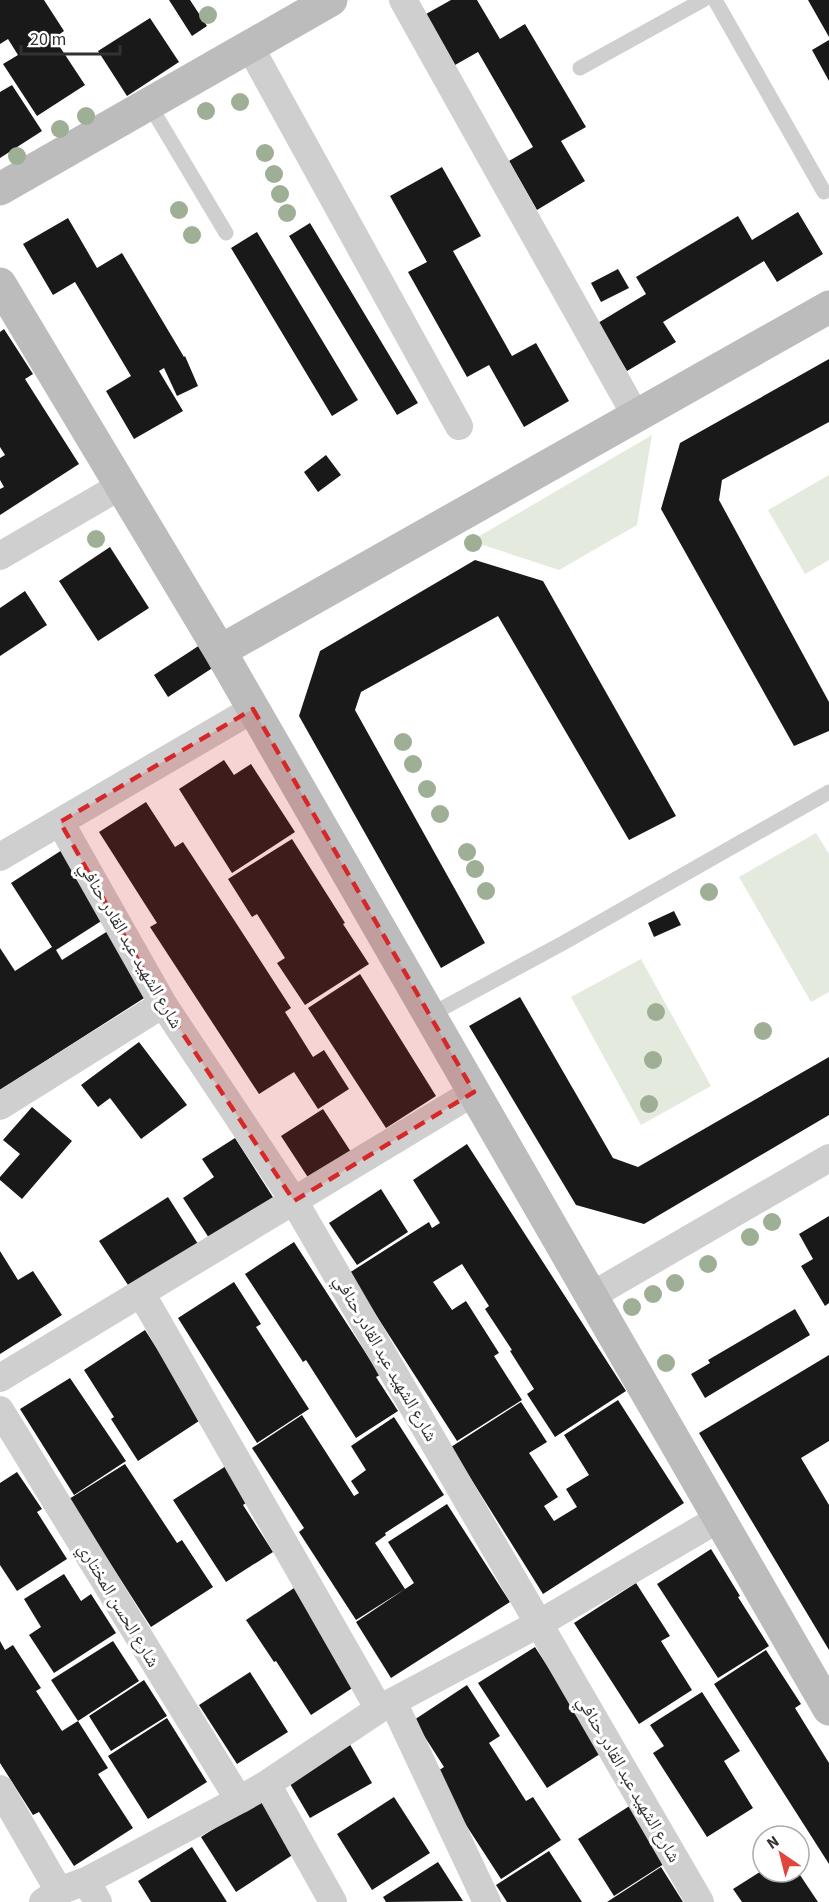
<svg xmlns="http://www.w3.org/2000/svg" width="829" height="1902" font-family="'Source Sans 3','Noto Naskh Arabic',sans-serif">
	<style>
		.green { fill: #e4ebde }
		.building { fill: #191919 }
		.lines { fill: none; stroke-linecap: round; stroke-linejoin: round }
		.service { stroke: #cfcfcf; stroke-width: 15 }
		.minor { stroke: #cfcfcf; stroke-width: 28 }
		.secondary { stroke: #bcbcbc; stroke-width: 33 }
		.tree { fill: #9eaf96 }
		.marked { fill: #d62828; fill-opacity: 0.2; stroke: #d62828; stroke-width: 4.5; stroke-dasharray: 12 8; stroke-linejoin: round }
		.labels { text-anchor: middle; stroke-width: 6; stroke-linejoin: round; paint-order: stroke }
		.street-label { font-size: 18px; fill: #323232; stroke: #fff }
	</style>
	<rect width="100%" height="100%" fill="#fff"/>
	<path class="green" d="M652,435L637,525L559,570L471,541Z
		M829,475V560L805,574L768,510Z
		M816,833L829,854V992L811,1002L739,877Z
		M641,959L711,1086L641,1125L571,997Z"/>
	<path class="building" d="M0,0H44L64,31L54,38L85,85L37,116L3,64L18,55L8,39L0,44Z
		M169,0H190L207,26L192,36Z
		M451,0H477L500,39L525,24L586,127L561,141L585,181L537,210L509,161L533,147L478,52L455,65L426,14Z
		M808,0H829V37Z
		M150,18L179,62L127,96L98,51Z
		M829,40V81L812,50Z
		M12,85L42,131L0,158V92Z
		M442,167L481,236L453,251L512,356L536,343L569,401L524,427L489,365L467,377L408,272L427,262L390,196Z
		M798,212L823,254L777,282L764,261L663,322L676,342L627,371L598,323L646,294L636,277L738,216L752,240Z
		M68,218L97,268L122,253L184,357L185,356L198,386L177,396L164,368L159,371L183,411L134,439L106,391L131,376L75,282L53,295L23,244Z
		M310,223L418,403L397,415L289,236Z
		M257,232L358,400L332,416L231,248Z
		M618,269L629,288L601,302L591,283Z
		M4,329L33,374L25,379L79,464L0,515V489L4,487L0,480V458L5,455L0,447V332Z
		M829,359V422L722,480L719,500L829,702V731L794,746L661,509L680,443Z
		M326,455L341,475L318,492L304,472Z
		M110,547L149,608L98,641L59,581Z
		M475,560L543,581L676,816L629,840L498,616L361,692L355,710L485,943L441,968L299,716L320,651Z
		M25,591L47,625L0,656V608Z
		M200,645L214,667L168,697L154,675Z
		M224,760L234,775L251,764L295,832L232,873L179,789Z
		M146,802L175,847L183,842L238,926L291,1008L285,1012L313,1057L324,1050L349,1089L318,1109L294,1072L259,1094L150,927L157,923L99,832Z
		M292,839L345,923L343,924L369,964L305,1005L277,963L285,958L257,914L252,917L228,879Z
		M62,850L106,918L56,950L62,960L111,929L152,993L0,1090V948L15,971L52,947L11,883Z
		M674,911L681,925L654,937L648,923Z
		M360,974L436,1096L386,1128L308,1008Z
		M520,997L613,1158L638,1167L829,1057V1115L644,1224L576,1205L469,1026Z
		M139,1042L187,1105L141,1139L110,1098L98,1107L81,1085Z
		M32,1107L72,1141L22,1199L0,1180V1177L20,1154L3,1140Z
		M323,1109L353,1155L311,1182L281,1136Z
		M235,1138L276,1202L211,1241L183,1198L214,1177L202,1159Z
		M467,1144L626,1391L555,1437L527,1394L534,1389L510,1351L512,1350L485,1309L489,1306L462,1264L433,1282L452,1310L466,1301L499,1353L494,1356L522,1400L457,1441L349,1273L429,1222L432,1228L440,1223L413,1180Z
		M381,1189L408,1232L357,1265L329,1223Z
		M168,1197L198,1244L130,1288L99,1241Z
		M829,1216V1303L825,1306L801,1266L813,1259L799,1234Z
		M294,1242L380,1375L376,1377L398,1411L356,1438L306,1360L303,1362L245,1274Z
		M0,1251L18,1280L33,1271L62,1315L0,1354Z
		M234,1282L261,1324L256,1327L309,1409L257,1443L178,1318Z
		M795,1309L810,1335L705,1398L691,1374L710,1363L708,1360Z
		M145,1330L202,1419L138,1461L111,1419L114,1417L84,1370Z
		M829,1355V1441L801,1458L829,1505V1650L699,1433Z
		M70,1378L126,1461L74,1495L20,1409Z
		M618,1400L684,1503L543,1594L451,1447L521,1402L547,1442L529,1453L558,1497L544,1506L554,1521L577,1507L566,1489L589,1475L564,1435Z
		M302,1415L354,1496L359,1493L351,1481L366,1470L351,1446L394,1417L444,1495L385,1533L386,1535L375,1543L405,1589L356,1620L299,1532L304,1528L252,1448Z
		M125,1464L177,1543L182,1540L213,1587L151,1627L69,1499Z
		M226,1466L249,1501L243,1505L273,1552L226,1582L173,1500Z
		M17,1472L42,1509L37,1512L67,1559L17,1591L0,1565V1483Z
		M447,1504L510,1602L391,1678L356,1622L414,1583L388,1542Z
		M711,1549L740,1596L738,1597L769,1646L718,1678L657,1584Z
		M64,1574L81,1601L91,1594L116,1633L54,1673L29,1635L41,1627L24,1599Z
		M636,1583L670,1636L661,1641L692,1690L639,1724L574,1623Z
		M294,1588L357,1685L311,1715L276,1661L274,1662L246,1620Z
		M0,1641L5,1650L13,1645L41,1688L36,1691L62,1731L78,1721L108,1768L98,1774L133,1828L74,1866L39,1812L33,1815L0,1763Z
		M113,1641L139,1681L78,1721L51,1680Z
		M535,1647L603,1752L547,1788L478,1683Z
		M766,1650L801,1704L795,1708L829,1763V1864L714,1684Z
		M250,1672L288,1732L237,1764L199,1705Z
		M144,1680L167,1716L111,1751L89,1716Z
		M467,1685L500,1736L489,1743L526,1801L533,1797L561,1840L501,1879L433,1774L444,1767L414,1720Z
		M702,1692L740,1751L724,1761L753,1808L707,1837L653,1753L664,1746L650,1725Z
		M167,1718L207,1782L148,1819L108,1756Z
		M348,1741L372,1783L310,1818L286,1777Z
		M265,1796L300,1850L236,1892L201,1837Z
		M394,1797L430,1853L372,1890L337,1834Z
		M631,1805L667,1862L614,1896L578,1839Z
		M192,1847L227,1902H151L138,1881Z
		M549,1851L582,1902H507L496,1885Z
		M438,1862L463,1901L386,1902L383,1897Z
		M661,1867L683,1902H607Z
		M763,1870V1872H798L818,1902H742L733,1889Z"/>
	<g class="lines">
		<path class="service" d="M715,0L824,192
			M580,68L703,0
			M149,104L226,233
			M430,1015L565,942L829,792"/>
		<path class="minor" d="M403,0L636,416
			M250,47L459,426
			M0,556L122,485
			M60,822L163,1004L294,1201L700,1902
			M0,857L253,709
			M0,1106L163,1004
			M141,1293L379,1709
			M591,1296L829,1158
			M0,1378L474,1092
			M0,1410L239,1800
			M393,1702L487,1902
			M267,1784L333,1902
			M0,1789L59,1891
			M86,1881L98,1902
			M43,1902L59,1891L86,1881L239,1800L267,1784L379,1709L540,1623L720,1518"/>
		<path class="secondary" d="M0,189L331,0
			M0,284L220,651L829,1709
			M220,651L829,307"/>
	</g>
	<g class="tree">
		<circle cx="208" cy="15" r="9"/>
		<circle cx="240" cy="102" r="9"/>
		<circle cx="206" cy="111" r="9"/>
		<circle cx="86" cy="116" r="9"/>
		<circle cx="60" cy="129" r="9"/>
		<circle cx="265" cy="153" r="9"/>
		<circle cx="17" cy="156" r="9"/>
		<circle cx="274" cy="174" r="9"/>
		<circle cx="280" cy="194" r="9"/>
		<circle cx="179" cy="210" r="9"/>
		<circle cx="287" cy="213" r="9"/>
		<circle cx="192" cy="235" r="9"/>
		<circle cx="96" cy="539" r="9"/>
		<circle cx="473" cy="543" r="9"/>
		<circle cx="403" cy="742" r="9"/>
		<circle cx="413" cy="764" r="9"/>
		<circle cx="427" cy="789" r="9"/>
		<circle cx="440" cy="814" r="9"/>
		<circle cx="467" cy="852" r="9"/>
		<circle cx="475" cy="869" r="9"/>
		<circle cx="486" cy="891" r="9"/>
		<circle cx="709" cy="892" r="9"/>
		<circle cx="656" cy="1012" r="9"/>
		<circle cx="763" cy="1031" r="9"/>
		<circle cx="653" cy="1060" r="9"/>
		<circle cx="649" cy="1104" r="9"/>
		<circle cx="772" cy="1222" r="9"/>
		<circle cx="750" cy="1237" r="9"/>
		<circle cx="708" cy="1264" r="9"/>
		<circle cx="675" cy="1283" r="9"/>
		<circle cx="653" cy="1294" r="9"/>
		<circle cx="632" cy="1307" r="9"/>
		<circle cx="666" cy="1363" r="9"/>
	</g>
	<path class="marked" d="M253,709L474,1092L294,1201L163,1004L60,822Z"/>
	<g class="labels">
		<g class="street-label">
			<text transform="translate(131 945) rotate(60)" y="6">شارع الشهيد عبد القادر حنافي</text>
			<text transform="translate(386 1358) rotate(60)" y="6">شارع الشهيد عبد القادر حنافي</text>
			<text transform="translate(119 1605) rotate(59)" y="6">شارع الحسن المختاري</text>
			<text transform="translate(629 1779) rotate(60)" y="6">شارع الشهيد عبد القادر حنافي</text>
		</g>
	</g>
	<g transform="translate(781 1854) rotate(325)"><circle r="28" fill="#ffffff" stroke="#adadad" stroke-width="1.5"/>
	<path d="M0-4.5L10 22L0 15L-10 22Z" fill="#e1463d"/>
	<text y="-9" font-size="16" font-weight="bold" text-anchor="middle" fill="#323232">N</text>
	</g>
	<path d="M21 45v9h99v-9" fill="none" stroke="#323232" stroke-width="3"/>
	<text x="30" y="45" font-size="18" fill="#323232" stroke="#ffffff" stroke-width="4.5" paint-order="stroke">20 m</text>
</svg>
